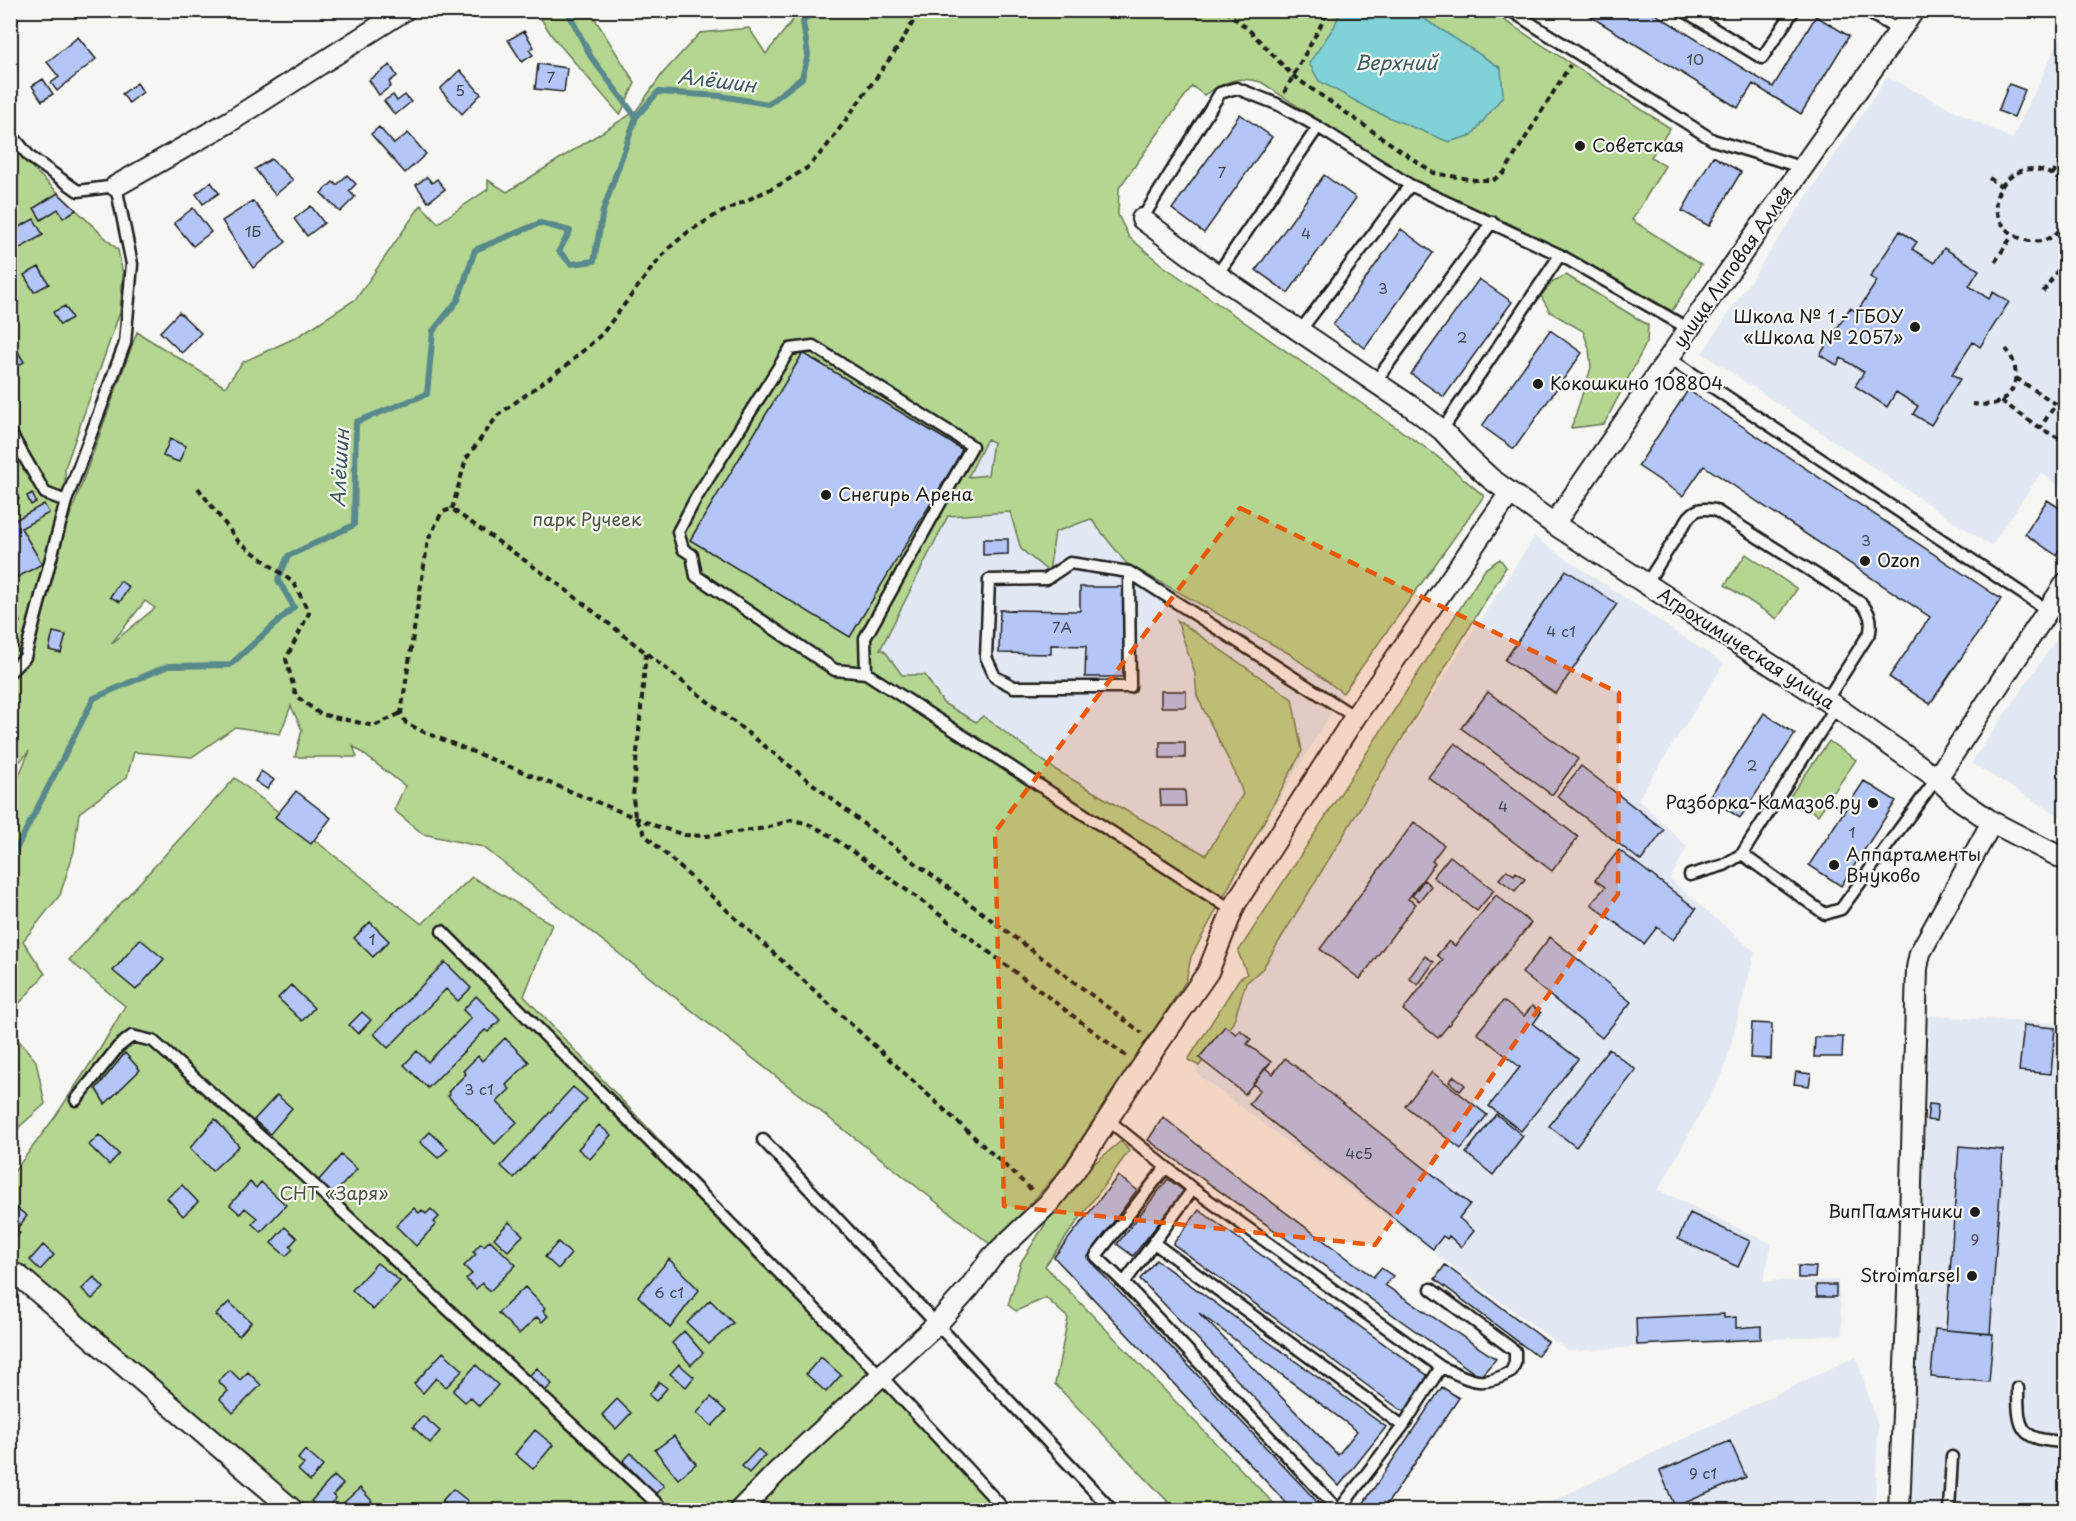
<svg xmlns="http://www.w3.org/2000/svg" width="2076" height="1521" font-family="'Playpen Sans',sans-serif">
	<style>
		.built { fill: #e2e8f3 }
		.green { fill: #b5d690; stroke: #687956; stroke-width: 1.5; fill-rule: evenodd }
		.water { fill: #80d2d7; stroke: #58898c; stroke-width: 1.5 }
		.lines { fill: none; stroke-linecap: round; stroke-linejoin: round }
		.stream { stroke: #58898c; stroke-width: 6 }
		.building { fill: #b3c6f6; stroke: #1c1c1c; stroke-width: 1.5; fill-rule: evenodd }
		.lane-casing { stroke: #1c1c1c; stroke-width: 15 }
		.street-casing { stroke: #1c1c1c; stroke-width: 24 }
		.path { stroke: #1c1c1c; stroke-width: 4; stroke-dasharray: 6 4.5; stroke-linecap: butt }
		.lane { stroke: #f6f6f2; stroke-width: 10 }
		.street { stroke: #f6f6f2; stroke-width: 20 }
		.marked { fill: #e8590c; fill-opacity: 0.2; stroke: #e8590c; stroke-width: 4.5; stroke-dasharray: 12 8; stroke-linejoin: round }
		.poi-dot { fill: #1c1c1c; stroke: #f6f6f2; stroke-width: 2 }
		.labels { text-anchor: middle; stroke-width: 4.5; stroke-linejoin: round; paint-order: stroke }
		.number-label { font-size: 15px; fill: #424652 }
		.poi-label { font-size: 18px; fill: #1c1c1c; stroke: #f6f6f2; text-anchor: start }
		.street-label { font-size: 18px; fill: #1c1c1c; stroke: #f6f6f2 }
		.park-label { font-size: 18px; fill: #4a543f; stroke: #f6f6f2 }
		.water-label { font-size: 20px; font-style: italic; fill: #3f5c5d; stroke: #f6f6f2 }
	</style>
	<rect width="100%" height="100%" fill="#f6f6f2"/>
	<filter id="ink" filterUnits="userSpaceOnUse"><feTurbulence type="fractalNoise" baseFrequency=".0167" numOctaves="2"/><feDisplacementMap in="SourceGraphic" scale="12" xChannelSelector="R" yChannelSelector="G"/><feConvolveMatrix kernelMatrix="1 2 1 2 8 2 1 2 1" color-interpolation-filters="sRGB"/></filter>
	<g filter="url(#ink)">
		<path class="built" d="M2065,28V490L2041,473L1991,546L1702,353L1887,77L2012,139Z
			M987,439L1022,461L1343,693L1236,871L1123,809L874,662Z
			M1534,537L1724,664L1638,799L1687,847L1670,879L1755,952L1724,1071L1658,1190L1772,1244L1763,1281L1838,1280L1843,1335L1568,1351L1444,1260L1196,1073L1199,1057Z
			M2065,627V819L1971,763Z
			M1929,1016L2065,1024V1510H1911Z
			M1856,1356L1878,1426L1875,1510H1534Z"/>
		<path class="green" d="M536,11H590L635,83L620,115L552,36Z
			M800,11H1490L1670,128L1651,157L1665,166L1632,220L1701,265L1672,311L1565,251L1412,182L1261,82C1236,75 1226,82 1204,95L1192,86L1119,188L1118,215L1129,237L1162,265L1433,453L1484,496L1343,693L1288,653L1126,563L1091,519L1055,532L1049,572L1021,549L1010,512L948,516L880,650H884L902,675H925L943,703L976,722L983,716L1056,770L1123,809L1206,855L1243,794L1236,775L1197,696L1195,674L1177,620L1292,699L1302,751L1191,957L1186,981L1062,1168L1028,1207L990,1244L483,847L423,834L394,810L405,786L353,746L357,757H295L302,730L291,706L280,734L235,727L192,757L134,752L127,777L79,813L74,851L60,895L23,941L45,974L11,1013V795L29,751L11,772V143L24,160L118,250L123,274L120,312L65,468L66,527L137,332L225,387L243,362L297,337L356,299L421,205L438,223L488,189V180L507,192L636,111L663,73L700,33L749,28L766,54ZM987,439L993,442L988,475L968,477ZM145,601L155,608L111,644Z
			M1566,275L1648,325L1647,342L1604,424L1571,428L1591,368L1589,348L1583,331L1550,312L1541,296L1553,281Z
			M1746,554L1797,589L1777,619L1725,585Z
			M1500,559L1506,567L1263,968L1246,983L1233,1023L1199,1066L1188,1060L1239,979L1247,974L1238,952L1486,568Z
			M1829,741L1856,760L1818,815L1790,796Z
			M235,778L422,924L472,877L552,924L524,996L881,1376L1005,1510H285L11,1283L10,1177L55,1117L100,1049L125,1006L69,960Z
			M10,1030L36,1061L45,1104L11,1134Z
			M1121,1141L1129,1151L1045,1266L1280,1510H1176L1055,1384L1068,1318L1046,1298L1016,1311L1008,1305L1021,1262L1072,1182Z"/>
		<path class="water" d="M1346,10L1412,11L1501,68L1503,96L1472,135L1449,142L1376,112L1319,81L1309,63L1334,27L1339,15Z"/>
		<g class="lines">
			<path class="stream" d="M567,10L591,57L636,117
				M10,861L94,698L168,666L230,665L294,607L278,580L288,556L354,525L356,422L427,394L433,331L458,300L475,250L540,223L570,231L559,251L571,264L594,261L603,211L636,117L658,92L721,96L768,104L802,78L808,55L803,22L812,10"/>
		</g>
		<path class="building" d="M80,10H96L85,18Z
			M661,10H679L668,20Z
			M1580,10H1649L1773,87L1816,16L1849,36L1801,114L1753,84L1738,108Z
			M524,31L534,47L529,50L533,55L522,62L508,40Z
			M78,37L96,59L57,91L51,83L59,77L47,62Z
			M538,64L567,68L564,92L535,89Z
			M390,65L397,76L389,82L391,86L379,95L369,80Z
			M460,70L481,94L462,114L440,89Z
			M43,79L53,94L42,101L32,86Z
			M137,83L143,92L129,103L122,94Z
			M2009,84L2025,90L2014,117L1998,111Z
			M393,95L397,101L405,95L411,102L395,115L384,101Z
			M1240,114L1272,137L1204,233L1172,209Z
			M379,127L394,144L408,133L426,154L405,173L371,134Z
			M1713,156L1741,172L1709,226L1682,211Z
			M271,159L293,180L275,195L255,169Z
			M347,175L356,184L349,191L355,197L340,212L321,193L333,182L337,185Z
			M1324,175L1356,198L1288,293L1256,270Z
			M427,177L432,183L437,179L445,189L428,202L416,185Z
			M211,182L219,193L203,204L196,194Z
			M58,193L76,210L63,218L58,209L41,220L34,208Z
			M253,201L286,242L253,268L222,221Z
			M311,206L324,223L307,236L294,219Z
			M193,208L211,232L193,246L174,223Z
			M34,219L43,235L10,254V232Z
			M1401,229L1433,253L1365,348L1333,325Z
			M1900,231L1917,242L1912,249L1934,263L1944,248L1979,270L1969,286L1989,299L1993,292L2009,302L1980,347L1973,342L1952,374L1960,379L1931,425L1913,414L1918,406L1896,392L1887,407L1855,386L1864,372L1841,358L1837,365L1820,355L1850,308L1857,312L1877,281L1870,277Z
			M39,267L49,284L34,292L24,275Z
			M1479,279L1512,302L1444,397L1411,374Z
			M65,306L72,318L60,325L53,312Z
			M179,312L201,333L182,353L160,332Z
			M1550,330L1582,353L1514,449L1482,426Z
			M10,338L24,362L10,370Z
			M803,353L963,450L850,637L690,540Z
			M1688,390L2001,599L1930,704L1889,677L1930,617L1704,466L1683,496L1638,466Z
			M170,439L186,446L179,462L163,456Z
			M13,490L19,499L12,504L10,492Z
			M32,493L36,502L31,505L27,496Z
			M2047,500L2066,512V541L2056,555L2025,534Z
			M44,504L49,513L21,528L42,564L18,577L10,564V523Z
			M983,539H1008V554L983,555Z
			M1566,570L1617,604L1556,694L1505,660Z
			M120,581L129,587L120,602L110,597Z
			M1080,587H1125L1123,677H1085L1086,646L1051,645V654L999,653L1000,610L1080,611Z
			M11,602L20,622L10,627V602Z
			M53,632L66,635L61,653L49,650Z
			M1161,691H1186V707H1161Z
			M1488,692L1578,759L1552,795L1461,728Z
			M1764,713L1795,734L1740,818L1709,798Z
			M1160,742H1185V758H1160Z
			M1455,743L1578,837L1552,871L1428,777Z
			M1581,766L1664,830L1641,861L1557,796Z
			M261,771L274,780L267,789L255,781Z
			M1864,781L1896,801L1841,886L1809,865Z
			M1160,790H1185L1186,806H1161Z
			M296,791L331,818L311,844L275,817Z
			M1414,822L1444,845L1432,861L1435,863L1408,899L1416,904L1360,979L1320,949Z
			M1619,850L1696,909L1673,940L1657,927L1644,944L1591,904L1605,887L1595,880Z
			M1450,856L1494,890L1477,911L1433,877Z
			M1507,870L1514,875L1516,872L1525,879L1515,891L1499,879Z
			M1424,880L1431,886L1419,901L1412,896Z
			M1496,895L1531,923L1438,1038L1403,1010L1443,960L1437,955L1449,941L1455,946Z
			M370,922L389,941L373,957L354,938Z
			M1550,937L1631,1002L1602,1038L1522,973Z
			M140,939L164,959L136,990L113,971Z
			M1425,956L1434,962L1418,985L1409,978Z
			M445,962L471,988L458,1001L446,989L388,1048L374,1034Z
			M291,985L314,1008L302,1021L278,998Z
			M476,996L500,1020L488,1032L485,1030L428,1088L404,1065L417,1051L428,1062L471,1018L463,1010Z
			M1503,1001L1524,1016L1532,1006L1541,1013L1533,1024L1578,1059L1521,1131L1489,1106L1520,1067L1477,1033Z
			M362,1012L371,1020L358,1034L349,1025Z
			M1752,1023L1772,1024L1771,1059L1750,1058Z
			M2024,1025L2055,1028L2051,1074L2019,1071Z
			M1225,1026L1236,1034L1240,1030L1251,1039L1247,1044L1271,1062L1245,1094L1199,1058Z
			M1815,1037H1843L1842,1057H1814Z
			M505,1038L529,1062L506,1085L510,1089L497,1102L517,1122L495,1144L448,1096L450,1094L448,1092L466,1074L463,1071L478,1056L482,1061Z
			M1609,1049L1636,1070L1576,1147L1549,1126Z
			M125,1053L140,1070L105,1104L96,1089Z
			M1285,1058L1470,1204L1459,1218L1474,1231L1461,1247L1449,1236L1447,1239L1443,1236L1433,1249L1249,1104L1260,1090L1253,1084L1265,1068L1273,1074Z
			M1432,1072L1487,1115L1461,1149L1405,1106Z
			M1796,1072L1811,1074L1809,1086L1794,1084Z
			M1454,1076L1465,1085L1460,1091L1449,1082Z
			M573,1087L587,1099L514,1178L501,1166Z
			M277,1095L292,1108L270,1134L254,1120Z
			M1929,1104L1938,1105L1936,1121L1927,1120Z
			M1496,1114L1523,1136L1493,1175L1466,1153Z
			M1163,1117L1235,1175L1373,1277L1381,1268L1393,1276L1385,1285L1496,1359L1480,1377L1148,1140Z
			M215,1119L239,1146L212,1171L190,1148Z
			M599,1125L611,1135L590,1159L578,1149Z
			M430,1132L448,1149L438,1158L420,1142Z
			M99,1135L119,1154L109,1165L89,1145Z
			M1959,1146L2003,1150L1990,1334L1946,1330Z
			M341,1155L357,1169L333,1195L318,1181Z
			M1118,1176L1137,1190L1087,1258L1325,1510H1293L1054,1257Z
			M1168,1179L1184,1191L1133,1256L1117,1244Z
			M250,1182L256,1188L261,1182L286,1205L261,1232L252,1224L257,1218L245,1208L240,1214L230,1205Z
			M182,1185L198,1202L183,1216L167,1198Z
			M14,1206L27,1216L16,1230L20,1233L10,1244V1211Z
			M414,1208L419,1213L422,1210L426,1214L431,1209L439,1217L434,1222L436,1224L416,1246L396,1226Z
			M1199,1210L1431,1378L1405,1413L1173,1244Z
			M1690,1213L1750,1241L1738,1267L1678,1239Z
			M509,1222L523,1235L508,1251L494,1238Z
			M285,1227L297,1238L290,1246L293,1249L286,1256L271,1243Z
			M490,1240L516,1265L490,1291L482,1283L476,1289L466,1279L472,1274L464,1266L476,1254L473,1252L481,1243L484,1246Z
			M558,1242L571,1254L558,1269L545,1257Z
			M43,1245L54,1255L40,1270L30,1260Z
			M669,1259L699,1290L670,1328L638,1296Z
			M1156,1260L1386,1427L1339,1486L1140,1279ZM1199,1313L1357,1431L1338,1455Z
			M377,1263L400,1281L373,1310L352,1290Z
			M1445,1265L1548,1342L1537,1356L1435,1279Z
			M1798,1266L1816,1267L1815,1278H1798Z
			M94,1277L104,1288L92,1299L82,1289Z
			M1816,1285H1836V1297H1817Z
			M525,1287L545,1308L543,1311L548,1316L542,1322L537,1317L519,1334L498,1313Z
			M710,1300L733,1323L709,1344L687,1323Z
			M229,1302L251,1322L239,1336L216,1315Z
			M1724,1314V1318L1736,1317V1328L1761,1326V1339L1637,1345L1636,1318Z
			M1935,1329L1993,1334L1989,1382L1931,1377Z
			M684,1331L703,1353L691,1365L672,1343Z
			M443,1352L463,1370L446,1387L436,1378L423,1393L414,1384Z
			M821,1357L841,1375L826,1392L806,1374Z
			M679,1364L694,1377L686,1387L670,1374Z
			M476,1365L498,1385L479,1406L470,1397L465,1402L453,1391Z
			M537,1368L552,1384L544,1392L529,1376Z
			M230,1370L240,1380L248,1372L261,1385L233,1413L220,1399L228,1391L218,1381Z
			M659,1382L667,1388L656,1401L649,1395Z
			M1442,1387L1459,1398L1383,1510H1359Z
			M711,1397L726,1411L712,1426L697,1413Z
			M617,1399L631,1413L616,1429L602,1415Z
			M423,1416L440,1431L430,1443L413,1427Z
			M535,1430L553,1445L533,1469L515,1454Z
			M674,1436L696,1464L678,1479L655,1450Z
			M1730,1441L1746,1477L1675,1507L1660,1471Z
			M758,1449L765,1455L749,1473L742,1466Z
			M305,1450L323,1466L310,1481L298,1470L304,1464L298,1459Z
			M631,1453L664,1486L655,1494L623,1461Z
			M334,1476L343,1484L333,1495L336,1498L325,1510H321L311,1501Z
			M360,1488L372,1501L362,1510H343L339,1507Z
			M453,1489L468,1501L460,1510H451L441,1502Z
			M609,1504L617,1510H604Z"/>
		<g class="lines">
			<g class="lane-casing">
				<path id="lane" d="M1510,10L1713,140L1794,165L1803,170
					M1683,10L1762,58L1794,10
					M1864,10L1900,31
					M10,133L30,157L78,191L116,186L132,264L125,343L66,501L25,657L10,672
					M1142,219L1220,93L1236,88L1277,104L1318,127L1410,185L1560,255L1689,329
					M1217,275L1318,127
					M1300,331L1410,185
					M1669,358L2047,610
					M1375,382L1492,222
					M1442,430L1560,255
					M10,432L45,493L66,501
					M1129,572L1130,687H1014L995,677L986,657L989,580L1046,579L1070,563L1129,572L1355,717
					M1646,584L1689,517C1697,508 1703,508 1715,510L1861,603C1870,613 1872,619 1870,632L1826,701
					M866,673L865,638L972,446L813,346L790,349L696,498L678,532L683,549L692,555L696,576L835,670L866,673L1232,910
					M1836,707L1742,854L1825,914L1841,909L1937,778
					M1690,875L1724,865L1742,854
					M442,931L881,1376L1005,1510
					M76,1100L118,1047L132,1036L153,1041L287,1160L664,1510
					M1107,1119L1193,1189L1441,1367C1472,1380 1479,1389 1511,1372L1515,1363V1351L1431,1289
					M763,1140L1112,1510
					M1166,1167L1096,1256L1124,1283L1338,1510
					M1154,1243L1403,1426
					M1124,1283L1193,1189
					M2018,1388C2018,1431 2020,1440 2066,1442
					M1339,1510L1403,1426L1441,1367
					M1949,1510L1952,1457"/>
			</g>
			<g class="street-casing">
				<path id="street" d="M116,186L229,122L405,10
					M1142,219L1217,275L1412,407L1442,430L1469,459L1491,479L1554,524L1836,707L1937,778L1960,800L1992,822L2066,860
					M1554,524L1713,294L1914,10
					M1937,778L2066,583
					M18,1275L293,1510
					M740,1510L779,1470L937,1324L970,1287L992,1257L1048,1204L1075,1170L1141,1068L1208,972L1235,904L1355,717L1510,493
					M1899,1510L1908,1292L1917,968L1920,953L1992,822"/>
			</g>
			<path class="path" d="M1225,10L1250,31L1293,76L1433,173L1475,180H1493L1504,173L1570,65
				M1284,93L1329,10
				M2052,175L2062,160
				M1989,178L2001,186
				M2066,191C2059,177 2048,170 2033,169C2021,169 2012,174 2005,182C1970,222 2044,271 2066,219
				M1995,262L2012,236
				M2043,292L2066,258
				M2016,378L2056,404L2040,428
				M2001,401L2040,428L2066,442
				M1972,404C1981,405 1992,406 2001,401C2020,390 2019,364 2006,349
				M198,488L238,541L294,583L309,613L286,659L296,696L320,714L374,726L401,713
				M452,509L466,459L498,415L567,365L602,334L652,268L669,248L688,232L716,215L781,184L807,168L827,146L899,46L920,10
				M646,653L633,797L635,817L646,836L1034,1192
				M1126,1056L915,896L825,832L806,823L791,820L766,828L706,836L685,835L656,826L424,732L406,723L401,713L428,540L442,512L452,509L561,586L865,825L1142,1033"/>
			<use href="#lane" class="lane"/>
			<use href="#street" class="street"/>
		</g>
	</g>
	<path class="marked" d="M1240,508L1619,693L1618,894L1375,1245L1004,1206L995,832Z"/>
	<g class="poi-dot">
		<circle cx="1580" cy="146" r="6"/>
		<circle cx="1915" cy="327" r="6"/>
		<circle cx="1538" cy="384" r="6"/>
		<circle cx="826" cy="495" r="6"/>
		<circle cx="1865" cy="561" r="6"/>
		<circle cx="1873" cy="803" r="6"/>
		<circle cx="1834" cy="865" r="6"/>
		<circle cx="1975" cy="1212" r="6"/>
		<circle cx="1972" cy="1276" r="6"/>
	</g>
	<g class="labels">
		<g class="number-label">
			<text x="1695" y="65">10</text>
			<text x="551" y="83">7</text>
			<text x="460" y="96">5</text>
			<text x="1222" y="178">7</text>
			<text x="253" y="237">1Б</text>
			<text x="1306" y="239">4</text>
			<text x="1383" y="294">3</text>
			<text x="1462" y="343">2</text>
			<text x="1866" y="546">3</text>
			<text x="1062" y="633">7А</text>
			<text x="1561" y="637">4 с1</text>
			<text x="1752" y="771">2</text>
			<text x="1503" y="812">4</text>
			<text x="1852" y="838">1</text>
			<text x="372" y="945">1</text>
			<text x="479" y="1095">3 с1</text>
			<text x="1359" y="1159">4с5</text>
			<text x="1975" y="1245">9</text>
			<text x="669" y="1298">6 с1</text>
			<text x="1703" y="1479">9 с1</text>
		</g>
		<g class="poi-label">
			<text x="1592" y="152">Советская</text>
			<text x="1903" y="323" text-anchor="end">Школа № 1 - ГБОУ<tspan x="1903" dy="21">«Школа № 2057»</tspan></text>
			<text x="1550" y="390">Кокошкино 108804</text>
			<text x="838" y="501">Снегирь Арена</text>
			<text x="1877" y="567">Ozon</text>
			<text x="1861" y="809" text-anchor="end">Разборка-Камазов.ру</text>
			<text x="1846" y="861">Аппартаменты<tspan x="1846" dy="21">Внуково</tspan></text>
			<text x="1963" y="1218" text-anchor="end">ВипПамятники</text>
			<text x="1960" y="1282" text-anchor="end">Stroimarsel</text>
		</g>
		<g class="street-label">
			<text transform="translate(1733 267) rotate(-55)" y="6">улица Липовая Аллея</text>
			<text transform="translate(1746 649) rotate(33)" y="6">Агрохимическая улица</text>
		</g>
		<g class="park-label">
			<text x="587" y="526">парк Ручеек</text>
			<text x="334" y="1200">СНТ «Заря»</text>
		</g>
		<g class="water-label">
			<text x="1396" y="70">Верхний</text>
			<text transform="translate(717 81) rotate(7)" y="7">Алёшин</text>
			<text transform="translate(340 468) rotate(-87)" y="7">Алёшин</text>
		</g>
	</g>
	<rect width="2076" height="1521" fill="none" stroke="#f6f6f2" stroke-width="36"/>
	<rect x="18" y="18" width="2040" height="1485" fill="none" stroke="#1c1c1c" stroke-width="2" filter="url(#ink)"/>
</svg>
